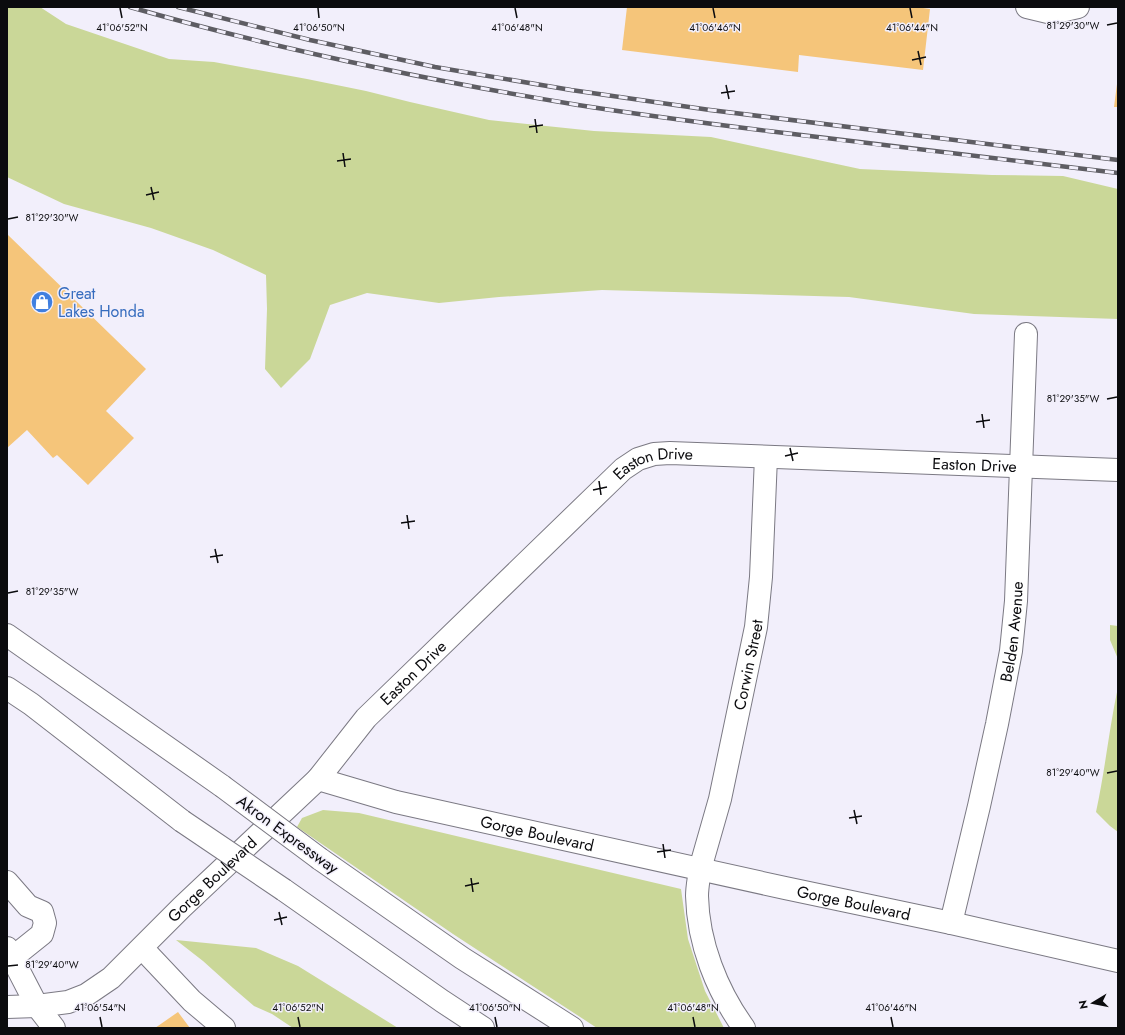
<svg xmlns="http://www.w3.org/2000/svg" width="1125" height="1035" font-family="Jost,sans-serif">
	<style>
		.green { fill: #cad798 }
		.building { fill: #f5c57a }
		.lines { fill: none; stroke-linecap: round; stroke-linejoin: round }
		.minor-casing { stroke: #7b7983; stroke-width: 24 }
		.highway-casing { stroke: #7b7983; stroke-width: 24 }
		.minor { stroke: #fff; stroke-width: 22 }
		.highway { stroke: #fff; stroke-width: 22 }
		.rail-casing { stroke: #5e5d63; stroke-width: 4.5 }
		.rail { stroke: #f2effb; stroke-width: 3; stroke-dasharray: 9; stroke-linecap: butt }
		.highway-bridge-casing { stroke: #7b7983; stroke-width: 24; stroke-linecap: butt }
		.highway-bridge { stroke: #fff; stroke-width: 22 }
		.ticks { fill: none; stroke: #0b0b0e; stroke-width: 1.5 }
		.labels { text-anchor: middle; stroke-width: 3; stroke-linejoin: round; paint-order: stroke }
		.shop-label { font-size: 16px; fill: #366cbe; stroke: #f2effb; text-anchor: start }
		.street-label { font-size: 16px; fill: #0b0b0e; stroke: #f2effb }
		.ticks-label { font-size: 10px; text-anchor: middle; fill: #0b0b0e; stroke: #f2effb; stroke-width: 3; stroke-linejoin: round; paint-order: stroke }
	</style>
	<rect width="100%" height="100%" fill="#f2effb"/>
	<path class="green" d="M7,7H40L66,24L169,59L214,62L307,79L366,91L410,102L489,120L594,131L711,137L860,169L992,175L1063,176L1118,189V319L974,314L849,297L602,290L499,297L439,303L367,293L330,305L310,359L281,388L265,369L267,309L266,275L213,250L151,228L64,204L7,177Z
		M1110,625L1118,626V659L1110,640Z
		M1118,687V832L1110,826L1096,812C1105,771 1109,729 1118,687Z
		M323,810L359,813L681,889L688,939L705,991L724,1028H597L453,934L297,827L302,818Z
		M176,940L256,948L298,966L398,1028H293L272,1014L254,1006L233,988L203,961Z"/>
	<path class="building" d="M627,7H916L930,9L923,70L799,55L798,72L622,50Z
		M1117,84H1118V107H1114Z
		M7,234L146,369L106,411L134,438L88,485L57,455L53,458L27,430L7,448Z
		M178,1012L190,1028H155Z"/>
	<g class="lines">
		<g class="minor-casing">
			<g id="minor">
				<path d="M1027,7L1052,13L1078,7"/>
				<path id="s1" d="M318,779L396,802L785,888L951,923L1118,961"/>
				<path id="s2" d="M700,869L720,799L756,627L761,577L766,457"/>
				<path d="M7,882L28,906L42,912L45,923L42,934L12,958"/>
				<path id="s3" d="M951,923L979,806L997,724L1011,651L1016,601L1026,334"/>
				<path d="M7,948L37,1006L54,1028"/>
				<path d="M142,948L192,1001L224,1028"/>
				<path id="s4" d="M7,1007L37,1006L68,1002L86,995L111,978L182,907L318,779L366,718L623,469L638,459L654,454L670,453L1118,470"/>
			</g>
		</g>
		<g class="highway-casing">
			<path id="highway" d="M7,635L222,786
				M7,688L31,704L182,821
				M320,859L462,958L572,1028
				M700,869C699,878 697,887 697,896C698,943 717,991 744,1028
				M284,890L442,1001L483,1028"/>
		</g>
		<use href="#minor" class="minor"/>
		<use href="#highway" class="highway"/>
		<g class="rail-casing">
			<path id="rail" d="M130,7C276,49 427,80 578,105C641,115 704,123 768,131C884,146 1001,159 1118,173
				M178,7L310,40L435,67L571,90L710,110L1118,160"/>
		</g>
		<use href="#rail" class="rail"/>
		<g class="highway-bridge-casing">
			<path id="highway-bridge" d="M222,786L320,859
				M182,821L284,890"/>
		</g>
		<use href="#highway-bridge" class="highway-bridge"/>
	</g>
	<path class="ticks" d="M120,8L122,18M318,8L319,18M515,8L517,18M713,8L715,18M910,8L912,18M1107,25L1117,23M918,51L921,65M912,60L926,57M726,85L729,99M721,93L735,91M535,119L537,133M529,127L543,125M343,153L345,167M337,161L351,159M151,187L154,200M146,195L159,192M8,219L18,217M1107,399L1117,397M982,414L984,428M976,422L990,420M790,448L793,461M785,456L798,453M599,481L601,495M593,490L607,487M407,515L409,529M401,523L415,521M215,549L218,563M210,557L223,555M8,593L18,591M1107,773L1117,771M854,810L857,824M849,818L862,816M663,844L665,858M657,852L671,850M471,878L473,892M465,886L479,883M279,912L282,925M274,920L287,917M8,966L18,965M100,1017L102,1027M298,1017L300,1027M495,1017L497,1027M693,1017L695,1027M891,1017L893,1027"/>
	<defs>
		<g id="shop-disc" transform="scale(1.15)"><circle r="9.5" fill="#3f7fe0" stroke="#f2effb"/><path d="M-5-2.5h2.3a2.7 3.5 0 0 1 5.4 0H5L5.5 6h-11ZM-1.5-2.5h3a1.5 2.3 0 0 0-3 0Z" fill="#fff"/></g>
	</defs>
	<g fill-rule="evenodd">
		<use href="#shop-disc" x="42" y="302"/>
	</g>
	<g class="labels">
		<g class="shop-label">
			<text x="58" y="299">Great<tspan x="58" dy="18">Lakes Honda</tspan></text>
		</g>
		<g class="street-label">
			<text dy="6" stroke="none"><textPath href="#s4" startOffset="1189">Easton Drive</textPath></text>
			<text dy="6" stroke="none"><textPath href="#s4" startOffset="865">Easton Drive</textPath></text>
			<text dy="6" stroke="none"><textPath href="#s3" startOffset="298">Belden Avenue</textPath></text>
			<text dy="6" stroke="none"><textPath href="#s2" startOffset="210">Corwin Street</textPath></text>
			<text dy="6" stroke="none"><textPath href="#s4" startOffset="541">Easton Drive</textPath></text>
			<text dy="6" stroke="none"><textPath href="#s1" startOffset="226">Gorge Boulevard</textPath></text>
			<text transform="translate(288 834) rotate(36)" y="6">Akron Expressway</text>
			<text dy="6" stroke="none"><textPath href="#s4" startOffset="252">Gorge Boulevard</textPath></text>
			<text dy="6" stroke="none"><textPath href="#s1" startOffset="550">Gorge Boulevard</textPath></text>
		</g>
	</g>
	<g class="ticks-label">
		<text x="1073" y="29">81°29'30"W</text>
		<text x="122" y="31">41°06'52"N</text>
		<text x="319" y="31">41°06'50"N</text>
		<text x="517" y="31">41°06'48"N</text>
		<text x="715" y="31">41°06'46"N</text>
		<text x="912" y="31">41°06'44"N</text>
		<text x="52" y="221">81°29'30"W</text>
		<text x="1073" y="402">81°29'35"W</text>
		<text x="52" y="595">81°29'35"W</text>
		<text x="1073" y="776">81°29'40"W</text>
		<text x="52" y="968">81°29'40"W</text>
		<text x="100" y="1011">41°06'54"N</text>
		<text x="298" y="1011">41°06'52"N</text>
		<text x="495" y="1011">41°06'50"N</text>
		<text x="693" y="1011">41°06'48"N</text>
		<text x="891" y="1011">41°06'46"N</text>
	</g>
	<rect width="1125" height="1035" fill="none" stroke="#0b0b0e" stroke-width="16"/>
	<g transform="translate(1093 1003) rotate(260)" stroke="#f2effb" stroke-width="3" paint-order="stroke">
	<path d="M0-3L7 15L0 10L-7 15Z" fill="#0b0b0e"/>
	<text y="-6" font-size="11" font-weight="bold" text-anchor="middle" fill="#0b0b0e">N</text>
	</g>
</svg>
